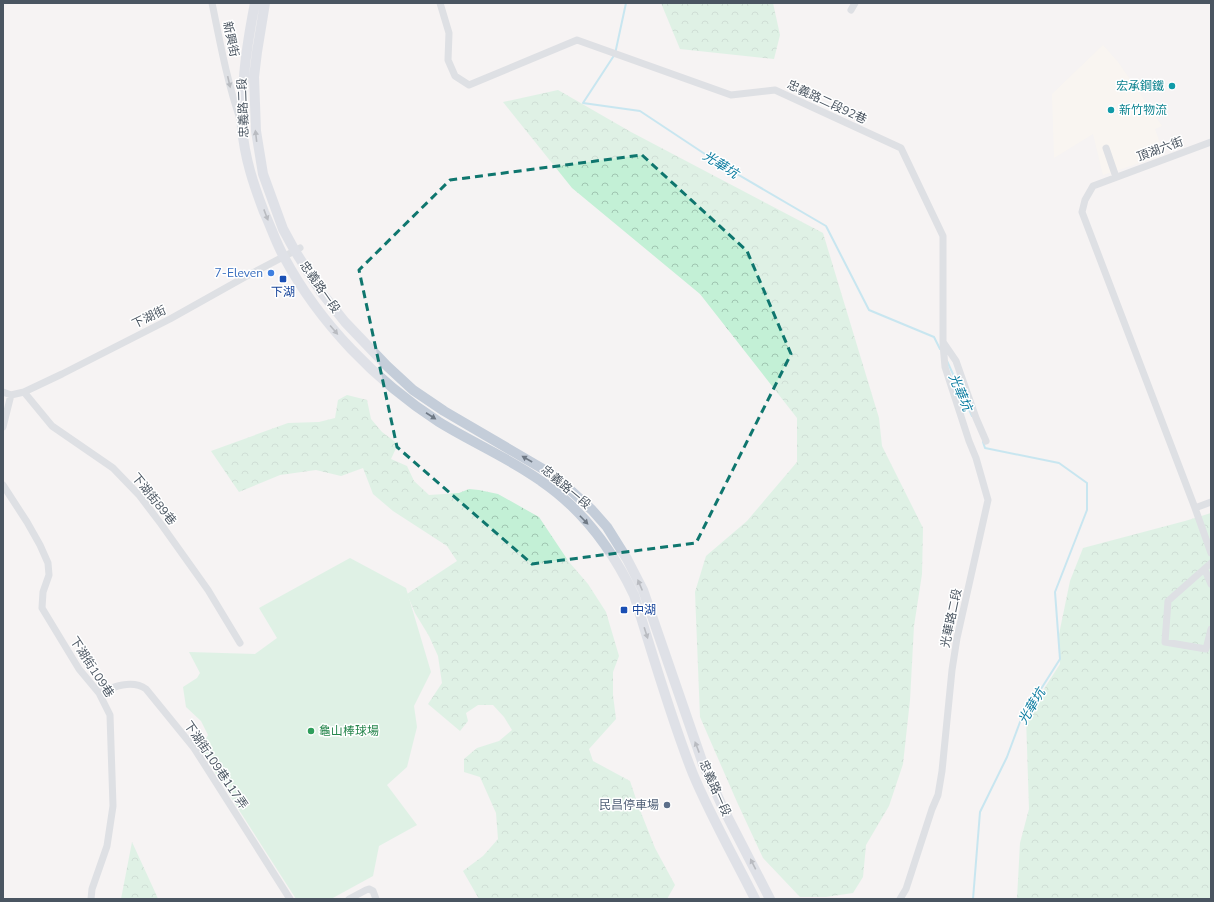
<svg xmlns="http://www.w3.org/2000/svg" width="1214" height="902" font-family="'Nunito Sans','Noto Sans TC',sans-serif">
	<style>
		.commercial { fill: #fdf9ef }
		.forest { fill: url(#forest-crowns) }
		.pitch { fill: #c3f0d6 }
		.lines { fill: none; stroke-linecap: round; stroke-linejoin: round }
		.stream { stroke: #91d7ed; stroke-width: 2 }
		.minor { stroke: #c1c9d2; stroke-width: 7 }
		.secondary { stroke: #c4cdd9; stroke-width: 10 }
		.oneway { fill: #6e7883 }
		.oneway2 { fill: #6f7985 }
		.marked { fill: none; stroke: #0f766e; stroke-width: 3; stroke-dasharray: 8 5; stroke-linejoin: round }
		.culture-dot { fill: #0f9aa8; stroke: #fff; stroke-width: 1.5 }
		.shop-dot { fill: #3f7fe0; stroke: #fff; stroke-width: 1.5 }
		.transit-dot { fill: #1a4fb4; stroke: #fff; stroke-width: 1.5 }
		.leisure-dot { fill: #2e9e5b; stroke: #fff; stroke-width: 1.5 }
		.service-dot { fill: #5c6f8a; stroke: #fff; stroke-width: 1.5 }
		.labels { text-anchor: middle; stroke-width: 3; stroke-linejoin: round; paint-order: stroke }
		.street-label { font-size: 12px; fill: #4a5561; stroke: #fff }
		.culture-label { font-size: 12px; fill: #0d838f; stroke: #fff; text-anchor: end }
		.shop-label { font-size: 12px; fill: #366cbe; stroke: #fff; text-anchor: end }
		.transit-label { font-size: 12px; fill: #164399; stroke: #fff }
		.leisure-label { font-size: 12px; fill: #27864d; stroke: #fff; text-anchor: start }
		.service-label { font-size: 12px; fill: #4e5e75; stroke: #fff; text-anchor: end }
		.water-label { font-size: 13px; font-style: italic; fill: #0d7da1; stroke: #fff }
	</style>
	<defs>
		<pattern id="forest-crowns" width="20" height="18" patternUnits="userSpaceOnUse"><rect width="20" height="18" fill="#c3f0d6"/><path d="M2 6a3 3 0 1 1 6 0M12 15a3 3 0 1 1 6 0" fill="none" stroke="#a0c5b1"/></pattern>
	</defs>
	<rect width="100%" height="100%" fill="#f5f3f3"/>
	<path class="commercial" d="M1103,45L1118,62L1162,126L1155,129L1164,155L1103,175L1093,134L1054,158L1052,94Z"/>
	<path class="forest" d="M661,3H773L780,35L774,59L680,49Z
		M558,90L631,132L823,233L879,418L882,446L923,528L922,574L914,626L910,700L903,764L889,806L866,845L863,877L853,893L826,897H800L763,858L737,802L700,717L695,592L706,556L747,521L797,462V418L700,294L572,188L503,102Z
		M347,395L367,400L371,419L382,432L398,444L391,459L407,466L414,481L429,495L459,493L469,489L479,490L498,494L539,517L569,562L588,584L606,612L619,656L613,672V695L616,719L589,749L593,761L630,781L638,805L655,848L675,885L667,899H479L463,871L483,856L498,839L496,813L480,777L464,772V759L477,748L499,741L512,730L504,717L493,705H478L466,713L468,721L460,731L428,704L442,683L438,656L429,636L415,613L407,594L457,561L447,546L393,511L373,494L363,468L341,476L316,470L280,475L239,492L211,451L288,423L319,422L335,418L338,400Z
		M1211,513V899H1017L1020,843L1029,809L1026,717L1060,664L1058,639L1070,581L1083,548L1185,521Z
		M132,842L155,892L158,899H121Z"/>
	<path class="pitch" d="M350,558L406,588L431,672L414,706L417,727L407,767L387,785L417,825L379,846L373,876L331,899H296L200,749L208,735L201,721L186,707L183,687L197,678L200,673L189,652L255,654L277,638L259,608Z"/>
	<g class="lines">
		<path class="stream" d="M626,3L615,54L583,103L640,111L720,164L826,226L869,310L934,337L940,349
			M947,361L972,416
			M973,899L980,812L1007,757L1020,722L1060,659L1055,592L1087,510V483L1059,463L985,448L983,442"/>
		<path class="minor" d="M212,3C220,42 227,81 240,119
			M440,3L449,33L448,60L455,76L469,85L577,40L731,95L775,90L901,148L943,236V342L956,361L976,418L986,441
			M851,10L855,3
			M1106,148L1116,177
			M3,392L11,395L24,392L62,374L170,319L245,277L300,248
			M24,392L52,426L113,468L139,495L161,524L208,590L240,643
			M3,427L11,395
			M3,485L27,522L40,545L48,563L49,575L43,592L42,608L79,669L99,693L110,715L113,806L107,846L92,889L91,899
			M1211,502L1195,508L1211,553
			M1195,508L1082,212L1085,200L1093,186L1211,142
			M1211,563L1168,601L1165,642L1206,649L1211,629
			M1205,570L1211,584
			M99,693C113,687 132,679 146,689L194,748L290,899
			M349,899L366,890L369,889L373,891L376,899
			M900,899L906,889L932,809L938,795L942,771L952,670L957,638L988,500L976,458L969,441L945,367L943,344"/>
		<path class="secondary" d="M255,3C249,33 244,63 243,93C242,105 241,116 242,128C245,159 253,183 264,212C271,227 276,243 284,257C320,324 376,381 439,422C473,443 509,458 541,481C582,509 613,551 634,595C653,655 670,716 693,774C711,817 734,857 755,899
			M265,3L257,52L254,77L256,131L263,174L283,229L295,251L321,292L345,322L387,366L413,390L444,411L555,476L592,510L607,527L627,559L643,590L703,764L723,808L770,899"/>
	</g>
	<defs><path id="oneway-solid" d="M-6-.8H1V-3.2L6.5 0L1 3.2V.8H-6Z"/></defs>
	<use class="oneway" href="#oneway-solid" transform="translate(229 82) rotate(77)"/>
	<g class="oneway2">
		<use href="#oneway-solid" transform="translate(256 136) rotate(-97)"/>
		<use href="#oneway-solid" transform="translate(266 215) rotate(69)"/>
		<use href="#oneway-solid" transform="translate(334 330) rotate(49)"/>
		<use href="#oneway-solid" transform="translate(431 416) rotate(33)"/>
		<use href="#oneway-solid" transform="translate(527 459) rotate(-150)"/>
		<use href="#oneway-solid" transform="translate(584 520) rotate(46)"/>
		<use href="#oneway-solid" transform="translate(640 585) rotate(-113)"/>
		<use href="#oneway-solid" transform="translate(646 633) rotate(72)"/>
		<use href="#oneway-solid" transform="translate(697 747) rotate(-111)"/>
		<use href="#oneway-solid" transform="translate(753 864) rotate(-117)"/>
	</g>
	<path d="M0 0H1214V902H0ZM642,155L747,251L791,354L696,543L532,564L397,447L359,270L450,180Z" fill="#f5f3f3" fill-opacity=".55" fill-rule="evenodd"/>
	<path class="marked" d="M642,155L747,251L791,354L696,543L532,564L397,447L359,270L450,180Z"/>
	<g class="culture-dot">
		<circle cx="1172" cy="86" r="4"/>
		<circle cx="1111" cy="110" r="4"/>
	</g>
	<circle class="shop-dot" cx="271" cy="273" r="4"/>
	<g class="transit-dot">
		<rect x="279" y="275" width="8" height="8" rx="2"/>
		<rect x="620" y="606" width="8" height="8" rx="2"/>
	</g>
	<circle class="leisure-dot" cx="311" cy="731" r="4"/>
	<circle class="service-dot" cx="667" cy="805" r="4"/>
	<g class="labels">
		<g class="street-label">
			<text transform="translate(231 39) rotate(78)" y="4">新興街</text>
			<text transform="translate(827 102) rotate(25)" y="4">忠義路二段92巷</text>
			<text transform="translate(243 108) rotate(-92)" y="4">忠義路二段</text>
			<text transform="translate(1160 149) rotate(-20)" y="4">頂湖六街</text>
			<text transform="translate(320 287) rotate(55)" y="4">忠義路一段</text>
			<text transform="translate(149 317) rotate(-26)" y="4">下湖街</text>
			<text transform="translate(566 487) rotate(40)" y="4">忠義路一段</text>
			<text transform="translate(154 499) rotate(51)" y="4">下湖街89巷</text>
			<text transform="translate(951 618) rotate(-78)" y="4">光華路二段</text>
			<text transform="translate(92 667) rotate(57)" y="4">下湖街109巷</text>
			<text transform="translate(216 765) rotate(56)" y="4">下湖街109巷117弄</text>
			<text transform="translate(715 788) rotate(66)" y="4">忠義路一段</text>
		</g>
		<g class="culture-label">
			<text x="1164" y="90">宏承鋼鐵</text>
			<text x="1119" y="114" text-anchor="start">新竹物流</text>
		</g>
		<g class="shop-label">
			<text x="263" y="277">7-Eleven</text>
		</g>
		<g class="transit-label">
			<text x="283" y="296">下湖</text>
			<text x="632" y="614" text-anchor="start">中湖</text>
		</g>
		<g class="leisure-label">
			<text x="319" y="735">龜山棒球場</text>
		</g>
		<g class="service-label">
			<text x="659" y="809">民昌停車場</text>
		</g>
		<g class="water-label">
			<text transform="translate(721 164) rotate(32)" y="5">光華坑</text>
			<text transform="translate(961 392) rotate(67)" y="5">光華坑</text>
			<text transform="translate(1031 706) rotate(-59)" y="5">光華坑</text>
		</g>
	</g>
	<rect width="1214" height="902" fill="none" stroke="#4a5561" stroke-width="8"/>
</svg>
